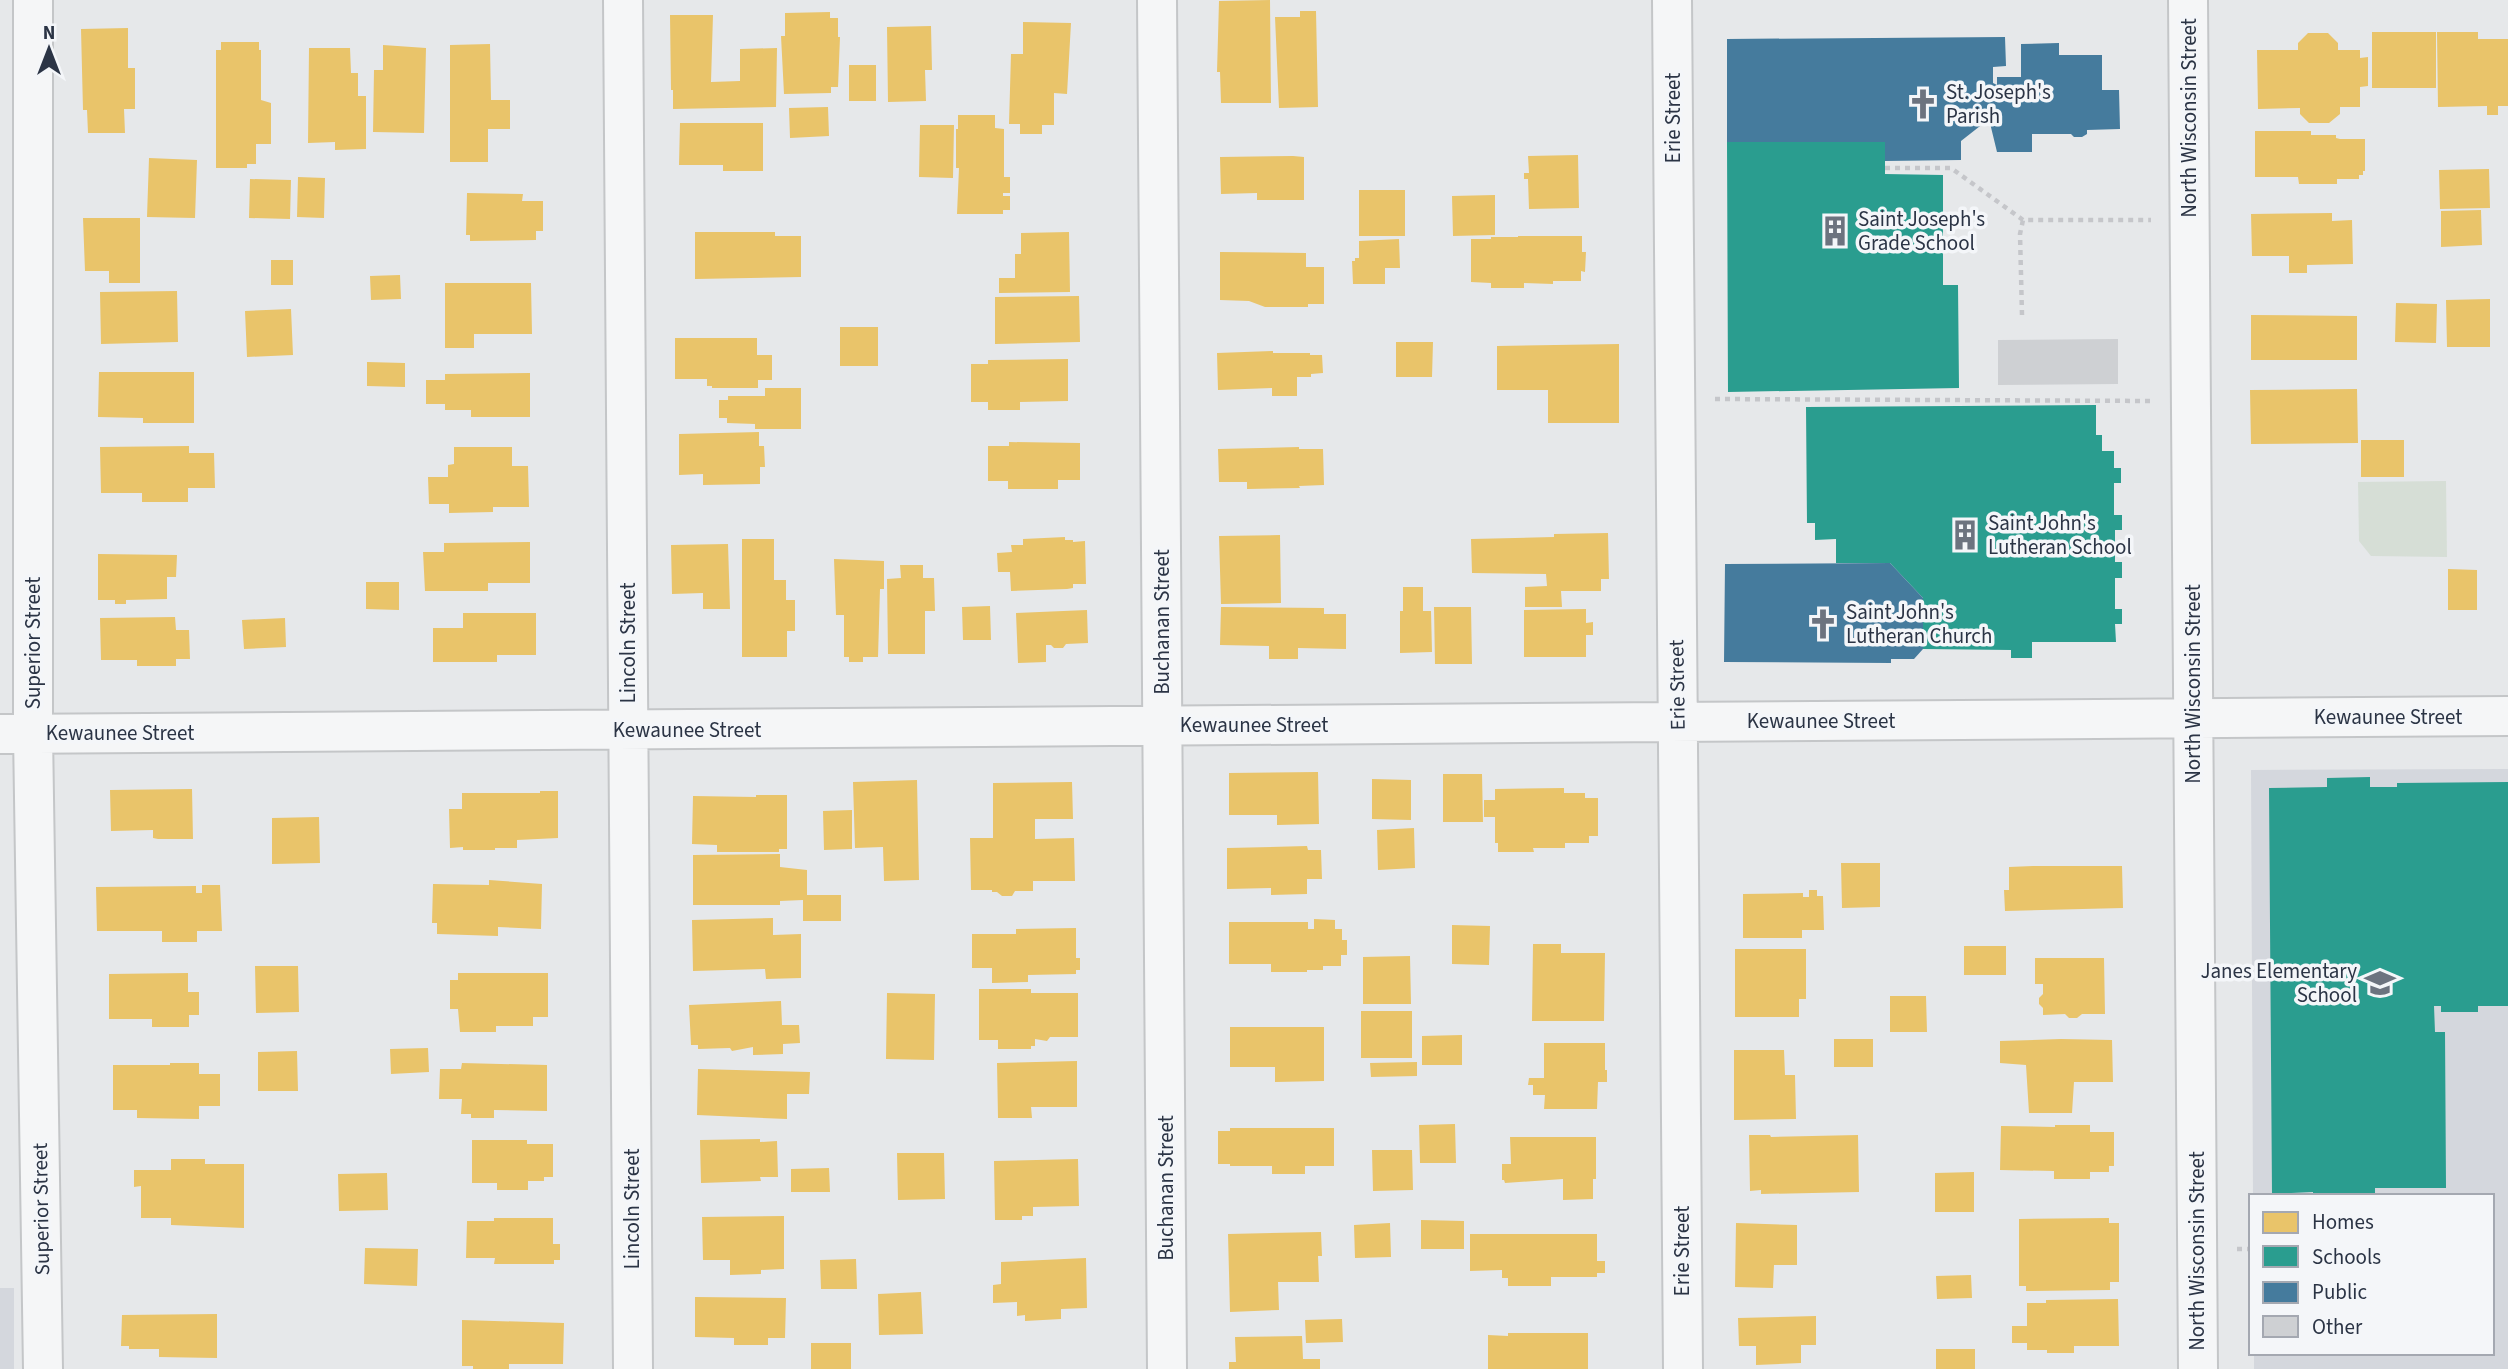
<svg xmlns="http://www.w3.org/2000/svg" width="2508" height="1369" font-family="'Source Sans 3',sans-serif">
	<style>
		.built { fill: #d4d7dd }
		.green { fill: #d6ded6 }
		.homes { fill: #e9c46a }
		.schools { fill: #2a9d8f }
		.public { fill: #457b9d }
		.building { fill: #ced0d3 }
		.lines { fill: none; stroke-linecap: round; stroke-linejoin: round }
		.street-casing { stroke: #c4c6c8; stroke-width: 42 }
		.path { stroke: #c5c6ca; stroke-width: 4.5; stroke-dasharray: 5 5; stroke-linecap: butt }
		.street { stroke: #f5f6f7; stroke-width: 38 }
		.labels { text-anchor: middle; stroke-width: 7; stroke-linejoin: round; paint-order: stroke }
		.poi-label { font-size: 21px; fill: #2b3445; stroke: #f4f6f9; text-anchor: start }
		.street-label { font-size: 21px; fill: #2b3445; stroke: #f4f6f9 }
	</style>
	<rect width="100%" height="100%" fill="#e6e8ea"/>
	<path class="built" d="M2508,769V1369H2254V1353H2492V1196H2253L2251,770Z
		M0,1288H14V1369H0Z"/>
	<path class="green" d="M2446,481L2447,557L2371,556L2359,541L2358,482Z"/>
	<path class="homes" d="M1270,0L1271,103H1221L1220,72H1217L1219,1Z
		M1300,11H1316L1318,107L1279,108L1275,17H1300Z
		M830,12V18H838V37H840L838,87H831V93L784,94L781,36H785V13Z
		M670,15H713L711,82L740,81V49L777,48L776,107L673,109V90H671Z
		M1023,22L1071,23L1067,94L1054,93V125H1042V134H1020V124H1009L1011,54H1023Z
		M931,26L932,70H925L926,101L888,102L887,27Z
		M128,28V68H135V109H124L125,133H88L87,110H83L81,29Z
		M2372,32H2436V88H2372Z
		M2437,32H2478V39H2508V106H2498V115H2487V106L2438,107Z
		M2308,33H2328L2338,43V50H2360V58L2368,57V86L2360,87V107H2340V114L2329,123H2309L2300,114V108L2258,109L2257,50H2298V43Z
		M221,42H259V50H261V100L271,103V144H256V164H247V168H216V50H221Z
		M490,44L491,100H510V129H488V162H450V45Z
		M383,45L426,48L424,133L373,132L374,70H383Z
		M309,48H350L351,73H358V96H366V149L335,150V142L308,143Z
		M849,65H876V101H849Z
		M828,107L829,136L790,138L789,108Z
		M958,115H995V128L1004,129V177H1010V193H1003V196H1010V210H1003V214H957L959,168H956V129H958Z
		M680,123H763V171H723V165H679Z
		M920,125H954L953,178L919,177Z
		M2255,131H2311V135H2336V138L2340,139H2365V171H2363V175H2359V179H2337V184H2299L2298,177H2255Z
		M1578,155L1579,208L1529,209L1528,179H1524V173H1529L1528,156Z
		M1293,156L1304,157V200H1257V193L1221,194L1220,157Z
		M149,158L197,160L195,218L147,217Z
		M2489,169L2490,208L2440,209L2439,170Z
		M298,177L325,178L324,218L297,217Z
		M250,179L291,180L290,219L249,218Z
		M1359,190H1405V236H1359Z
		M467,193L523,194L522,201H543V231H536V240L470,241V235H466Z
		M1495,195V235L1453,236L1452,196Z
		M2481,210L2482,245L2441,247V211Z
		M2332,213V221L2352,220L2353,264L2307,265V273H2289V256H2252L2251,214Z
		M83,218H140V283H109V271H85Z
		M695,232H775V236H801V277L695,279Z
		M1069,232L1070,292L999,293V278H1015V254H1021V233Z
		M1518,236H1582V252H1586L1585,272L1581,271V281H1553V284L1524,283V288H1491V283L1471,282V239H1491V237H1518Z
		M1399,239L1400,268H1385V284H1353L1352,261H1355V258H1359V241Z
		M1220,252L1306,253V267H1324V304H1308V307H1265L1249,301L1220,300Z
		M271,260H293V285H271Z
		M400,275L401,299L371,300L370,276Z
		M445,283H531L532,334H474V348H445Z
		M177,291L178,342L101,344L100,292Z
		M1079,296L1080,342L995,344V297Z
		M2490,299V347H2447L2446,300Z
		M2396,303L2437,304L2436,343L2395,342Z
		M291,309L293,355L247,357L245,311Z
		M2251,315L2357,316V360H2251Z
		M840,327H878V366H840Z
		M675,338H757V355H772V380H758V388H712V386H707V379H675Z
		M1396,342H1433L1432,377H1396Z
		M1619,344V423H1548V390H1497V346Z
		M1273,351V353H1310V355H1322L1323,373L1311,374V377H1297V396H1272V388L1218,390L1217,353Z
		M1068,359V401L1020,402V410H988V402H971V364H988V360Z
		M367,362L405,363V387L367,386Z
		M99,372H194V423H143V418L98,417Z
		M530,373V417H471V410H445V404H426V380H445V374Z
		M765,388H801V429H755V424L727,423V418H719V400H728V396H765Z
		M2357,389L2358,443L2251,444L2250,390Z
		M759,432V446H764L765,467H760V484L703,485V474L679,475V434Z
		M2361,440H2404V477H2361Z
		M1009,442L1080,443V480H1058V489H1008V481H988V446H1009Z
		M189,446V453H214L215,488H188V502H142V493H101L100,447Z
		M454,447H512V466H528L529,507H493V512L449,513V504H429L428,477H448V465L454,464Z
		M1299,447V449H1323L1324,485L1299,486L1300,488L1247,489V482H1219L1218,449Z
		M1608,533L1609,579H1601V591H1561L1562,607H1525V587L1547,586L1546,574L1472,573L1471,539L1554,537V534Z
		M1280,535L1281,603L1221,604L1219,536Z
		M1065,537V540H1073V542L1085,541L1086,584H1073V588L1067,589L1011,591L1010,572H998L997,553L1012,552L1011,545H1023V539Z
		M742,539H774V580H786V600H795V631H787V657H742Z
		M530,542V583H488V591H425L423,552H444V543Z
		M728,544L730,609H703V593L672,594L671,545Z
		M98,554L177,555L176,577H167V599L126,600V604H115V600H98Z
		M834,559L884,561V589H880L878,657H863V662H849V657H844V615H836Z
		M900,565H923V578H934L935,611H925V654H888L887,579L901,578Z
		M2448,569L2477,570V610H2448Z
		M366,582H399V610L366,609Z
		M1403,587H1423V611H1431L1432,652L1400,653V611H1403Z
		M990,606L991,640H963L962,607Z
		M1221,607L1324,608V614H1346V649L1298,648V659H1269V646L1220,645Z
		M1434,607H1471L1472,664H1435Z
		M1586,609V623L1593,622V635H1586V657H1524V610Z
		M1087,610L1088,643L1066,644L1063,648H1054L1051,645H1046V662L1018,663L1016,613Z
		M463,613H536V655H497V662H433V628H463Z
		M175,617L176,630H189L190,659H176V666H137V660H101L100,618Z
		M285,618L286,647L244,649L242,620Z
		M1318,772L1319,824L1277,825V815H1229V773Z
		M1443,774H1482L1483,822H1443Z
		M1372,779L1411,780V820L1372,819Z
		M917,780L919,880L884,881L883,847L855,848L853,782Z
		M1072,782L1073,819H1035V839L1074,838L1075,881H1033V891H1015L1012,896H1002L997,892H992V890H971L970,838H993V783Z
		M1564,788V793H1585V798H1598V836H1589V843H1565V848H1533L1534,852H1498V843H1495V817H1484V800H1495V789Z
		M192,789L193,839H158L153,838V830L111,831L110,790Z
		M540,791H558V838L517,840V848H495V850H463V847L450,848L449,809H462V793H540Z
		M756,795H787V849H779V852H717V845L692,844L693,796L756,797Z
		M852,810V849L824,850L823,811Z
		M319,817L320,863L272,864V818Z
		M1414,828L1415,868L1378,870L1377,830Z
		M1307,846L1308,850H1321L1322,879H1307V894L1271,895V888L1227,889V848Z
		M780,854V867L807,870V895H841V921H803V900L780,901V905H693V855Z
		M1841,863H1880V907L1842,908Z
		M2033,866H2122L2123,908L2005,911L2004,890H2009V867Z
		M489,880L542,884L541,929L498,927V936L437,934V923H432L433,884L489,885Z
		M202,885H220L222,931H197V942H162V931H97L96,887L196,886V893H202Z
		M1809,890H1817V896H1823L1824,930H1802V938H1743V894L1803,893V897H1809Z
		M773,918V935L801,934V978L766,979L765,969L693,971L692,920Z
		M1314,919L1335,920V929H1342V940H1347V955H1341V966H1323V970H1307V972H1271V964H1229V922H1308V929H1314Z
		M1452,925L1490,926L1489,965L1452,964Z
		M1076,928V958H1080V970H1076V974L1028,975V982L992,983V968H972V934H1016V929Z
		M1533,944H1561V953H1605L1604,1021H1532Z
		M1964,946H2006V975H1964Z
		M1735,949H1806V999H1799V1017H1735Z
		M1410,956L1411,1004H1363V957Z
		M2035,958H2104L2105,1014H2082L2077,1018H2069L2065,1014L2043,1015V1008L2039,1004V998L2043,994V984H2035Z
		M255,966H298L299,1012L256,1013Z
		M188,973V992H199V1015H189V1027H152V1019H109V974Z
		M458,973H548V1017H533V1026H496V1032H460L458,1009H450V980H458Z
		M979,989H1031V993H1078V1037H1050L1047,1041L1035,1039V1046H1031V1049H998V1040H979Z
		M887,993L935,994L934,1060L886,1059Z
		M1890,996H1926L1927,1032H1890Z
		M781,1001L782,1025H799L800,1043L783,1044V1054L753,1055V1047L732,1051L730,1048L698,1049V1045H691L689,1005Z
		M1361,1011H1412V1058H1361Z
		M1230,1027H1324V1081L1275,1082V1067H1230Z
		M1462,1035V1065H1422V1036Z
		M1834,1039H1873V1067H1834Z
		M2061,1039L2112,1040L2113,1082H2074L2072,1113H2029L2026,1065L2000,1063V1041Z
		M1544,1043H1605V1070H1607V1082H1598L1597,1109H1544L1545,1095H1533V1085H1528L1529,1078H1544Z
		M428,1048L429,1072L391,1074L390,1049Z
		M1734,1050H1784L1785,1075H1795L1796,1119L1734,1120Z
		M297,1051L298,1091H258V1052Z
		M1077,1061V1107H1031L1032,1118H998L997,1063Z
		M1417,1062V1076L1371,1077L1370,1063Z
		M170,1063H199V1074H220V1106H199V1119L137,1118V1110H113V1065H170Z
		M462,1063L547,1065V1111L494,1110V1118H471V1114H461L462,1099H439L440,1069H461Z
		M698,1069L810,1072L809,1094H787V1119L697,1115Z
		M1455,1124L1456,1163H1420L1419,1125Z
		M2055,1125H2090V1132H2114V1166H2109V1172H2090V1179H2054V1171L2000,1170L2001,1126L2055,1127Z
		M1230,1128H1334V1166H1305V1174H1272V1166H1230V1164H1218V1131H1230Z
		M1749,1135H1770L1771,1137L1858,1135L1859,1192L1761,1194V1190L1750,1191Z
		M1510,1137H1596V1179H1593V1199L1563,1200V1179L1505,1183L1504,1180H1502V1164H1511Z
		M760,1139V1142L777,1141L778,1177H760L761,1181L701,1183L700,1140Z
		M472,1140H527V1144H553V1177H544V1181H528V1190H497V1183H472Z
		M1372,1150H1412L1413,1190L1373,1191Z
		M897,1153H944L945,1199L898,1200Z
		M171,1159H205V1164H244V1228L171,1225V1218H141V1186L134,1187V1170H171Z
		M1078,1159L1079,1206L1033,1207V1216H1022V1220H995L994,1161Z
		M829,1168L830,1192H791V1169Z
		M1974,1172V1212H1935V1173Z
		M387,1173L388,1210L339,1211L338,1174Z
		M784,1216V1269L761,1270V1274L730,1275V1260H703L702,1217Z
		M494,1218H553V1244H560V1260H554V1264H494L495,1258H466L467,1221H494Z
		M2109,1218V1223H2119V1282H2110V1290L2026,1291V1286H2019V1219Z
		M1421,1220L1464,1221V1249H1421Z
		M1390,1223L1391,1257L1355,1258L1354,1225Z
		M1736,1223L1797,1225V1265H1774L1773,1288L1735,1287Z
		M1321,1232L1322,1256H1318L1319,1282H1278L1279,1310L1230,1312L1228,1234Z
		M1470,1234H1597V1261H1605V1273H1597V1277H1551V1286H1508V1278H1502V1270L1470,1271Z
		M365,1248L418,1249L417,1286L364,1284Z
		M1086,1258L1087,1308L1061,1309V1319L1025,1321V1315L1017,1316V1302L993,1303V1285L1001,1284V1262Z
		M856,1259L857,1289H821L820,1260Z
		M1971,1275L1972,1298L1937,1299L1936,1276Z
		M921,1292L923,1334L879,1335L878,1294Z
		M695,1297L786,1298L785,1338H768V1345H734V1338L695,1337Z
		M2118,1299L2119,1346H2074V1353H2047V1350H2027V1343H2012V1326H2027V1303H2046V1300Z
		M217,1314V1358L159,1357V1349H129V1346H121L122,1315Z
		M1816,1316V1345H1801V1363L1756,1365V1346H1739L1738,1318Z
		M1342,1319L1343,1342L1306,1343L1305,1320Z
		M462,1320L564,1323L563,1364H509V1369H473V1366H462Z
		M1508,1333H1588V1369H1488V1335L1508,1336Z
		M1302,1336L1303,1359H1320V1369H1229V1362H1236L1235,1337Z
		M811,1343H851V1369H811Z
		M1936,1349H1975V1369H1936Z"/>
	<path class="schools" d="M1727,142H1885V174L1943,175V285H1958L1959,388L1728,392Z
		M2096,405V435H2102V451H2114V468H2121V483H2114V515H2122V530H2115V562H2122V578H2115V609H2122V624H2115L2116,642H2032V658H2011V650L1923,649V598L1890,563H1836V539L1815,540V523H1807L1806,407Z
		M2370,777V787H2397V783L2508,782V1006H2478V1012H2441V1006H2434L2435,1032H2445L2446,1188H2375V1196H2313V1192L2272,1194L2269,788L2327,787V778Z"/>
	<path class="public" d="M2005,37L2006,66L1993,67V83L1997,85V77H2021V44L2059,43V55H2102V90H2119L2120,129L2087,130V134L2082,137H2074L2071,134H2032V152H1997L1989,119L1961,141V160L1885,161V142H1727V39Z
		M1890,563L1923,598V649L1914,659H1891V663L1724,662L1725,564Z"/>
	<path class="building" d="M2118,339V384L1998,385V340Z"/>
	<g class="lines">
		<g class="street-casing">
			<path id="street" d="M33,0V734L43,1369
				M623,0L633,1369
				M1157,0L1167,1369
				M1672,0L1683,1369
				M2188,0L2198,1369
				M0,734L2508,716"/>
		</g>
		<path class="path" d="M1885,168H1951L2023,220H2151
			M2022,315L2020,234L2023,220
			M1715,399L2154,401
			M2237,1249H2251"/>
		<use href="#street" class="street"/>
	</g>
	<defs>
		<g id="church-bare" transform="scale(2.415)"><path d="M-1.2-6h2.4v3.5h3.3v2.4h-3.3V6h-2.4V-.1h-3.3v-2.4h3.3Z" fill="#6c737f" stroke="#f4f6f9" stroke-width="2.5" paint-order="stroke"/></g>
		<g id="building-bare" transform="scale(2.415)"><path d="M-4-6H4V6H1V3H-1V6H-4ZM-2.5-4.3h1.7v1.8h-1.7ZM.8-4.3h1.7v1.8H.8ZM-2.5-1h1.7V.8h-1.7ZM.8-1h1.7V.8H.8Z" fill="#6c737f" stroke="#f4f6f9" stroke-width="2.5" paint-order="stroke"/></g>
		<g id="school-bare" transform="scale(2.415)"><path d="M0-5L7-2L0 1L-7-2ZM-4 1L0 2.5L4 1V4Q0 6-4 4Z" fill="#6c737f" stroke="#f4f6f9" stroke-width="2.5" paint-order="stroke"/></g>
	</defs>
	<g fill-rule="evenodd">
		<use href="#church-bare" x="1923" y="104"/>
		<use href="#building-bare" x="1835" y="231"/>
		<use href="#building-bare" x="1965" y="535"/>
		<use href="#church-bare" x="1823" y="624"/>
		<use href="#school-bare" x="2380" y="983"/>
	</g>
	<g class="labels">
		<g class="poi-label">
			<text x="1946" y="99">St. Joseph's<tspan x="1946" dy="24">Parish</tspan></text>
			<text x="1858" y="226">Saint Joseph's<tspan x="1858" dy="24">Grade School</tspan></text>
			<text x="1988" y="530">Saint John's<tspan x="1988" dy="24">Lutheran School</tspan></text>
			<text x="1846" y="619">Saint John's<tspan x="1846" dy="24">Lutheran Church</tspan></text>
			<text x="2357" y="978" text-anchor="end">Janes Elementary<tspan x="2357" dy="24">School</tspan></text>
		</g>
		<g class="street-label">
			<text transform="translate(1673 118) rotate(-90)" y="7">Erie Street</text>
			<text transform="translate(2189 118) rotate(-90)" y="7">North Wisconsin Street</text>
			<text transform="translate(1162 622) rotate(-90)" y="7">Buchanan Street</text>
			<text transform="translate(33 643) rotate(-90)" y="7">Superior Street</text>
			<text transform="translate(628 643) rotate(-90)" y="7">Lincoln Street</text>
			<text transform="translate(2193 684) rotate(-90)" y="7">North Wisconsin Street</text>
			<text transform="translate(1677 685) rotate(-91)" y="7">Erie Street</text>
			<text x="2388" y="724">Kewaunee Street</text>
			<text x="1821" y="728">Kewaunee Street</text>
			<text x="1254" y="732">Kewaunee Street</text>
			<text x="687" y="737">Kewaunee Street</text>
			<text x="120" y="740">Kewaunee Street</text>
			<text transform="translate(1166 1188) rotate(-90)" y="7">Buchanan Street</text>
			<text transform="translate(41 1209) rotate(-91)" y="7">Superior Street</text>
			<text transform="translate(632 1209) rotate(-90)" y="7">Lincoln Street</text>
			<text transform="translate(1682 1251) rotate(-90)" y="7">Erie Street</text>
			<text transform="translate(2197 1251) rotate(-90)" y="7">North Wisconsin Street</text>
		</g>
	</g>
	<rect x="2249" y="1194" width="245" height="161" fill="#f4f6f9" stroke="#a4a8b1" stroke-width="2"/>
	<rect x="2263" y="1212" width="35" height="21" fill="#e9c46a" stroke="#a4a8b1" stroke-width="2"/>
	<text x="2312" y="1229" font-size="21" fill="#2b3445">Homes</text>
	<rect x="2263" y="1246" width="35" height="21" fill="#2a9d8f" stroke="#a4a8b1" stroke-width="2"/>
	<text x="2312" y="1264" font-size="21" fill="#2b3445">Schools</text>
	<rect x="2263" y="1282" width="35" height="21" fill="#457b9d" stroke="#a4a8b1" stroke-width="2"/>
	<text x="2312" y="1299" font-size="21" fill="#2b3445">Public</text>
	<rect x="2263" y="1316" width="35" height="21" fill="#ced0d3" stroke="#a4a8b1" stroke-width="2"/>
	<text x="2312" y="1334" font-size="21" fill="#2b3445">Other</text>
	<g transform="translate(49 49)" stroke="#f4f6f9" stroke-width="5" paint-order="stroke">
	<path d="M0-5L12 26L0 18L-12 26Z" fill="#2b3445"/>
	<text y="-10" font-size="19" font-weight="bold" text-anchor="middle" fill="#2b3445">N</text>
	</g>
</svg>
